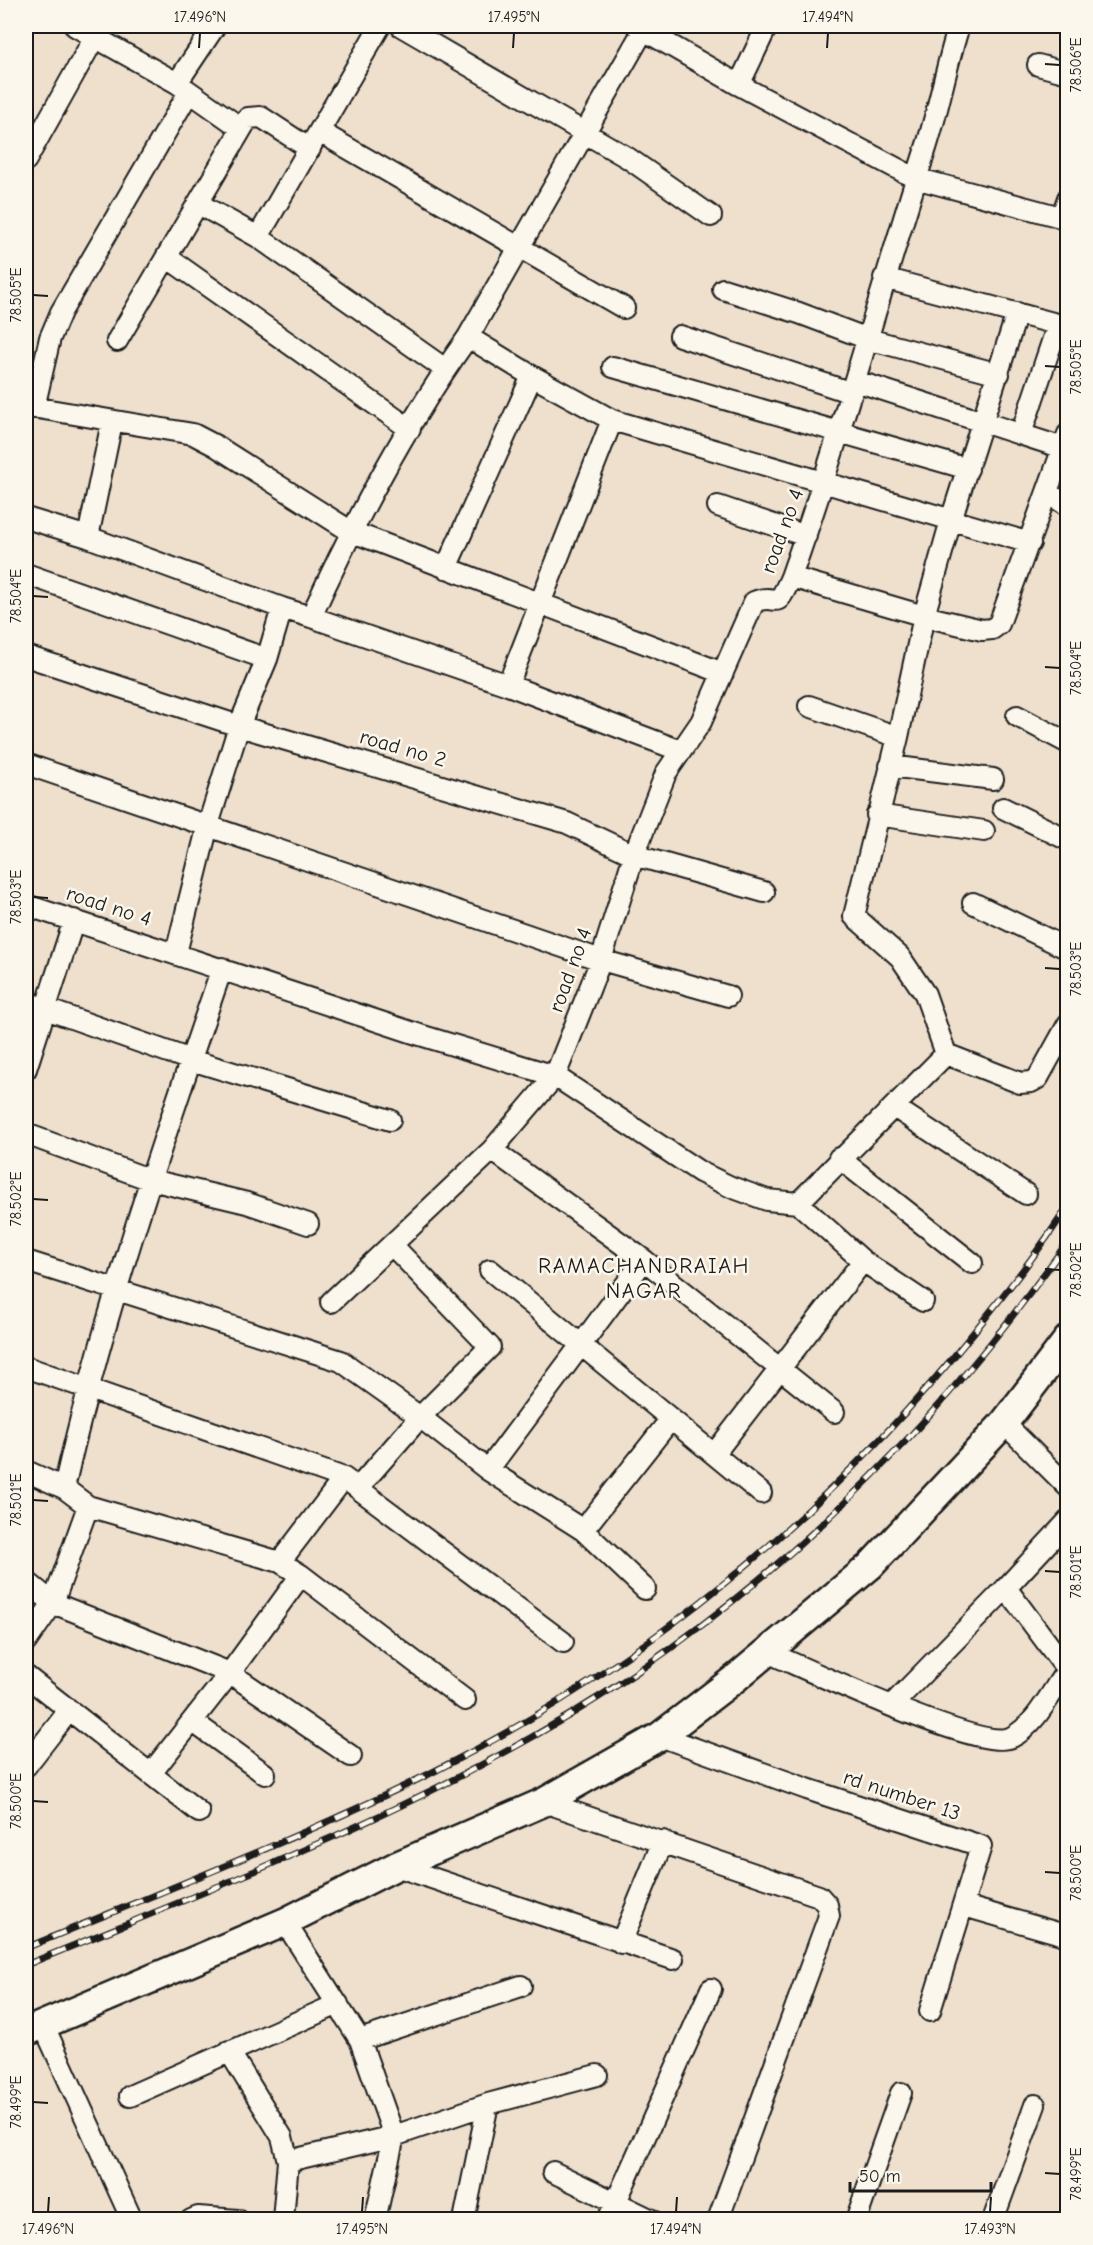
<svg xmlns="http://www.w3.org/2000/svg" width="1093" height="2245" font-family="'Comic Neue',sans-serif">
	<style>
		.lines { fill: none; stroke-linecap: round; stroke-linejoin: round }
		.street-casing { stroke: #1c1c1c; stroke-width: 24 }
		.secondary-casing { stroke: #1c1c1c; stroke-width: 32 }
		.street { stroke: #fbf7ec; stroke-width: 20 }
		.secondary { stroke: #fbf7ec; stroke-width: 27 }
		.rail-casing { stroke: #1c1c1c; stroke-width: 7 }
		.rail { stroke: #fbf7ec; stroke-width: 4.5; stroke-dasharray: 14; stroke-linecap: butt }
		.ticks { fill: none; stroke: #1c1c1c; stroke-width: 2 }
		.labels { text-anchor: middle; stroke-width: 5; stroke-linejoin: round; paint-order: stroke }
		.street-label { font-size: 21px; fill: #1c1c1c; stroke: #fbf7ec }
		.neighbourhood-label { font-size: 22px; letter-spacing: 1.5px; fill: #1c1c1c; stroke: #fbf7ec }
		.neatline { fill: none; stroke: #1c1c1c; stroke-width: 2 }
		.ticks-label { font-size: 15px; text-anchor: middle; fill: #1c1c1c }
	</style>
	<rect width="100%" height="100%" fill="#efe0cd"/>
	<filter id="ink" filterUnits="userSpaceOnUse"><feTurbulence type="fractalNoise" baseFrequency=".0167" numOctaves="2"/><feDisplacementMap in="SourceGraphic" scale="12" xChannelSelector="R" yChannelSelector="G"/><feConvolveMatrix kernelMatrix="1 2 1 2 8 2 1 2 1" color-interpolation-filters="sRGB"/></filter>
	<g filter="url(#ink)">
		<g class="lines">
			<g class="street-casing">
				<path id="street" d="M75,26L177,83L241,128
					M401,26L628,158L711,216
					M637,26L739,85L915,178L1068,219
					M1038,65L1068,73
					M177,83L215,26
					M739,85L767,26
					M320,132L624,308
					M26,160L101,26
					M199,204L258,237L445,369
					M1061,218L1068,198
					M258,237L380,26
					M168,258L410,429
					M884,278L1068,327
					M723,289L799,313L868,339L999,374
					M680,336L852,393
					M468,337L532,376L612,420L1030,543
					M117,341L248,118L261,117L310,149
					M613,367L968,469
					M856,381L1063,448
					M26,406L193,434L216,446L350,531L723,673
					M34,408L50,338L61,312L189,92
					M112,422L88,537L282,608
					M1021,434L1058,324
					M1048,493L1068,506
					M718,506L806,536
					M26,518L88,537
					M446,568L532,376
					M26,574L267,659
					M791,577L924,616L982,630L992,629L999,624L1068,434
					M311,617L508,685L681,751
					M26,656L239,726L567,823L634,855L764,892
					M508,685L612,420
					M809,706L898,737
					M1017,716L1068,743
					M26,764L601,960L728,996
					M890,766L993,779
					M1003,808L1068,840
					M877,815L984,831
					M973,903L1068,949
					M26,905L420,1035L555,1076L700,1172L731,1187L767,1200L798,1203L863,1261L923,1301
					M176,953L208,825L239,726L267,659L282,608L311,617C355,520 406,424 468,337L644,29
					M26,1002L191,1060L390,1120
					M946,1054L925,994L900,957L854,916L898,737L924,616L951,520L1017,313
					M26,1069L74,920
					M894,1107L1026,1194
					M26,1134L151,1180L247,1203L308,1224
					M492,1150L644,1260L834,1412
					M839,1158L972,1263
					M798,1203L946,1054L1020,1083L1031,1082L1038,1078L1068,1024
					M26,1261L341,1361L420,1417L488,1470L583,1530L645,1589
					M490,1270L761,1493
					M331,1302L492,1150L555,1076L601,960L634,855L666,773L701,722L754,602C779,591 774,616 791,577C841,436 880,291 926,148C939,108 946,66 959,26
					M26,1367L344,1478L563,1642
					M1004,1423L1068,1487
					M715,1453L863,1261
					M488,1470L644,1260
					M26,1471L64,1488
					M358,1488L420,1417L490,1347L393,1246
					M88,1506L280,1562L301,1575L465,1700
					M1068,1521L1006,1588L1068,1671
					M583,1530L670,1420
					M280,1562L344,1478
					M26,1581L53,1603L230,1673L351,1756
					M26,1642L53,1603L88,1506L64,1488C104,1311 163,1140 222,968
					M767,1652C805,1668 982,1753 1012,1737C1036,1725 1052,1691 1067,1670
					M26,1676L199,1812
					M892,1705L1006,1588
					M192,1721L265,1774
					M660,1736L807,1789L981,1846L930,2011
					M26,1766L68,1712
					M152,1772L230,1673L301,1575
					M544,1802L819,1896L827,1905L829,1916L718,2220
					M396,1866L673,1959
					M964,1906L1068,1936
					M285,1922L360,2040L394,2136L375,2220
					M621,1943L663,1841
					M43,2024L132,2220
					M360,2040L521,1986
					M229,2051L282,2137L288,2161L283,2220
					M130,2096L338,2004
					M288,2161L394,2136L488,2104L597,2075
					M553,2172L652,2220
					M191,2220L198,2217L238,2220
					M464,2220L488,2104
					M608,2220L711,1989
					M856,2220L901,2093
					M993,2220L1035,2105"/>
			</g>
			<g class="secondary-casing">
				<path id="secondary" d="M26,2032L285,1922L396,1866L544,1802L660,1736L737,1677L870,1566L1004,1423L1068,1339"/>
			</g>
			<use href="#street" class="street"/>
			<use href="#secondary" class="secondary"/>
			<g class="rail-casing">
				<path id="rail" d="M26,1948C160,1892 298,1839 429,1774C641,1668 825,1517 974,1332C1006,1292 1040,1250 1068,1206
					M26,1965C232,1880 448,1800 634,1674C807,1556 947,1412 1068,1241"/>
			</g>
			<use href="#rail" class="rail"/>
		</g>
	</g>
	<path class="ticks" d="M199,48L200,33M513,48L514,33M827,48L828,33M1045,64L1060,65M33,295L48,296M1045,366L1060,367M33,596L48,597M1045,667L1060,668M33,897L48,898M1045,968L1060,969M33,1199L48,1200M1045,1269L1060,1270M33,1500L48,1501M1045,1571L1060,1572M33,1801L48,1802M1045,1872L1060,1873M33,2102L48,2103M1045,2173L1060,2174M48,2212L49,2197M362,2212L363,2197M676,2212L677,2197M990,2212L991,2197"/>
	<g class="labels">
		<g class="street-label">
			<text transform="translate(782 531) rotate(-70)" y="7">road no 4</text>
			<text transform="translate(403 748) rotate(16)" y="7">road no 2</text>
			<text transform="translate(109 906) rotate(18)" y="7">road no 4</text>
			<text transform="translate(570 970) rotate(-70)" y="7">road no 4</text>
			<text transform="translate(902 1795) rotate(18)" y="7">rd number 13</text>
		</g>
		<g class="neighbourhood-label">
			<text x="644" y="1273">RAMACHANDRAIAH<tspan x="644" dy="25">NAGAR</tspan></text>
		</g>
	</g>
	<rect width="1093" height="2245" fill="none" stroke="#fbf7ec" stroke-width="66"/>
	<path d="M850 2182v9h141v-9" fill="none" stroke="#1c1c1c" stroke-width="3"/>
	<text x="859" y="2182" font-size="18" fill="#1c1c1c" stroke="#fbf7ec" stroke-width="4.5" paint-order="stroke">50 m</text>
	<rect x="33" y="33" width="1027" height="2179" class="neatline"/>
	<g class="ticks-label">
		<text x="200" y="22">17.496°N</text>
		<text x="514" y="22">17.495°N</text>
		<text x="828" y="22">17.494°N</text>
		<text transform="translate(1076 65) rotate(-90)" y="5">78.506°E</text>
		<text transform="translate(16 295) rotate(-90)" y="5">78.505°E</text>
		<text transform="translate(1076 367) rotate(-90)" y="5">78.505°E</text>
		<text transform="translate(16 596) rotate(-90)" y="5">78.504°E</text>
		<text transform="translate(1076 668) rotate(-90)" y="5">78.504°E</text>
		<text transform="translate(16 897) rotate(-90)" y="5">78.503°E</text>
		<text transform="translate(1076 969) rotate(-90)" y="5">78.503°E</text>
		<text transform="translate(16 1199) rotate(-90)" y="5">78.502°E</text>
		<text transform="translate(1076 1270) rotate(-90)" y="5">78.502°E</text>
		<text transform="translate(16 1500) rotate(-90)" y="5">78.501°E</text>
		<text transform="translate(1076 1572) rotate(-90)" y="5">78.501°E</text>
		<text transform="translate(16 1801) rotate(-90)" y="5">78.500°E</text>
		<text transform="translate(1076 1873) rotate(-90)" y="5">78.500°E</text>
		<text transform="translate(16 2102) rotate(-90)" y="5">78.499°E</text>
		<text transform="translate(1076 2174) rotate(-90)" y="5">78.499°E</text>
		<text x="48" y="2234">17.496°N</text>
		<text x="362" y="2234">17.495°N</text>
		<text x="676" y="2234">17.494°N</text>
		<text x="990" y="2234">17.493°N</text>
	</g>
</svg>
